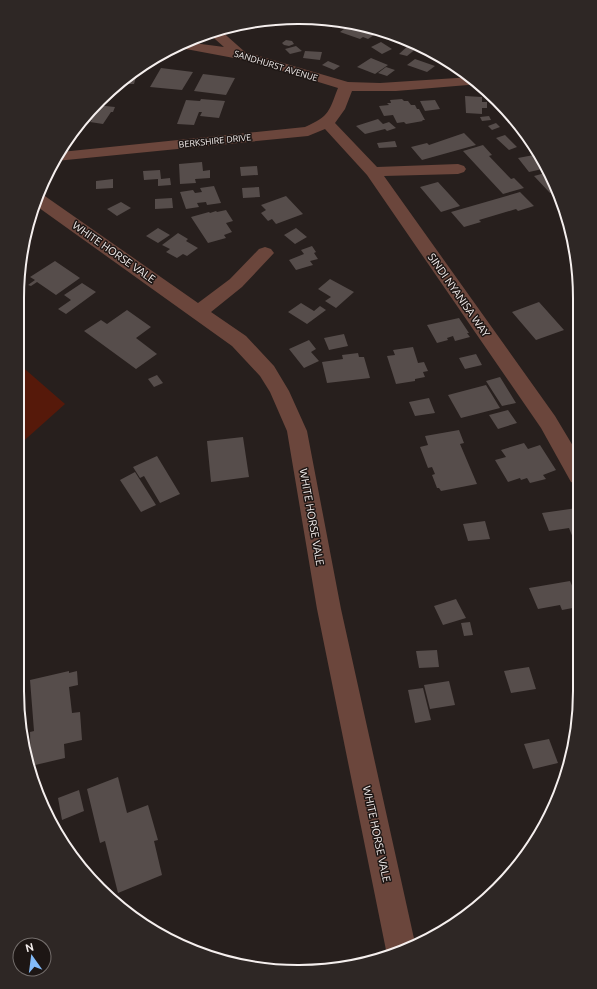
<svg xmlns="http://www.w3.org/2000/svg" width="597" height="989" font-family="Ubuntu,sans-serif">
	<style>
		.green { fill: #56190a }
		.building { fill: #564d4b }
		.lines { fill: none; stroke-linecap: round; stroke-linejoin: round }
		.minor { fill: #6b463c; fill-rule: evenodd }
		.labels { text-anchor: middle; stroke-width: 3; stroke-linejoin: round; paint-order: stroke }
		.far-street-label { font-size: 9px; fill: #f5efee; stroke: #1d1614 }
		.street-label { font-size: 11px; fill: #f5efee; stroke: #1d1614 }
		.rim { fill: none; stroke: #f5efee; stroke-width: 2 }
	</style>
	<rect width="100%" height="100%" fill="#271f1d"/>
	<path class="green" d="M19,364L65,404L18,446Z"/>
	<path class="building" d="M352,23L370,26L367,28L376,32L372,34L374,35L368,39L363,37L360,39L340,32Z
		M286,40L292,41L294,44L289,46L284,45L282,43Z
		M381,42L392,49L382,54L371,47Z
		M410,44L417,48L407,56L399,54Z
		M296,46L302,51L290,54L285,49Z
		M305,51L322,52L320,60L303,58Z
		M371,58L388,65L375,74L357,67Z
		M415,59L435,66L427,72L407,65Z
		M328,61L340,66L334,70L322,65Z
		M386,67L395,70L387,76L378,73Z
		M161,68L193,72L182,90L150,87Z
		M132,73L137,74L134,84H117Z
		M203,74L235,78L226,95L194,91Z
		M465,96L482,97V102H487V108H482V114L466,113Z
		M201,99L225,101L219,118L200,116L202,112H199L194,125L177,124L186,100L200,101Z
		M402,99L404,101H408L411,105H415L417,109H419L425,120H422L423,121L406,124L404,122L397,123L393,115L384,116L379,106L389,105L387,103H391L390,100Z
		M435,100L440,109L425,111L420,101Z
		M96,105L115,107L113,112H111L103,124L90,122L92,120L83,119Z
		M489,116L491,120L482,121L480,117Z
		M378,119L383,124L389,122L396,128L387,131L385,129L365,134L356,126Z
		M496,123L500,127L492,130L488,126Z
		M464,133L476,145L422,160L411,147L427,143L429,145Z
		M505,135L517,147L509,150L496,138Z
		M395,141L397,147L379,148L377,143Z
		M483,145L492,155L489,156L511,179L514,178L524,188L503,194L463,151Z
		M539,154L547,168L529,172L518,158Z
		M202,162L203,171L210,170V178L195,179L196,183L180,184L179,164Z
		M257,166L258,175L241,176L240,167Z
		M160,170L161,179L170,178L171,185L158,186V179L144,180L143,171Z
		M549,172L557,191L550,193L534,176Z
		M113,179V188L96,189V181Z
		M438,182L460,206L441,212L420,187Z
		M214,186L221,203L207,205L206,202L197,203L199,207L186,209L180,192L193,190L195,193L202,192L200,188Z
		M259,187L260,197L243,198L242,188Z
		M520,192L534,206L518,211L516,209L479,220L481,222L464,227L451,212Z
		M286,196L303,214L276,224L272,219L268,221L261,213L266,210L261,205Z
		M172,198L173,208L155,209V199Z
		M121,202L131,208L117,216L107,209Z
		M226,210L233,221L226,223L232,232L224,235L226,238L208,243L191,217L209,212L210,213L216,211L217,212Z
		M158,228L170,235L158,243L146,236Z
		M296,228L307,237L295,244L284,235Z
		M178,233L188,239L186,241L198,248L187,256L183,254L177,258L166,252L170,249L162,245Z
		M312,246L316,252L314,253L318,259L310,261L313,265L296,270L289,260L304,254L301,250Z
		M55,261L80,278L56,295L37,282L31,286L28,285L35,280L30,277Z
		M330,279L354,292L336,308L325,301L331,297L318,289Z
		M82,283L96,292L66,314L58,309L71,300L64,295Z
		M539,302L564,330L536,340L512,312Z
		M301,303L314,311L320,306L326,310L307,324L288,312Z
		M127,310L151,327L136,338L157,354L136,369L84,331L101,320L107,324Z
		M459,318L469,333H467L470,337L455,341L453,336L447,338L448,340L437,343L427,325Z
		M344,334L348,346L329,350L324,338Z
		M309,340L316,349L311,352L319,361L304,368L289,349Z
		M413,347L418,363L424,362L428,371L423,372L425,377L415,379V381L396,384L387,356L395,355L393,350Z
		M358,353L359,357H364L370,378L327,383L322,362L343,359L342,355Z
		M476,354L482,365L465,369L459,358Z
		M157,375L163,383L154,387L148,379Z
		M500,377L516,403L502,406L486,381Z
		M486,385L500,408L461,418L448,395Z
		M429,398L435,413L415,416L409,402Z
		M508,410L517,423L498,429L489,415Z
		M459,430L464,443L460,444L477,484L441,491L439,488H437L432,475L435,474L432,467L428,468L420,447L428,445L425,436Z
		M243,437L249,477L211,482L207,441Z
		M524,443L528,449L540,445L556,470L543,475L546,479L530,483L527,478L521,480L520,478L508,482L495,460L506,457L501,450Z
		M157,456L180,494L160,503L144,476L140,478L133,467Z
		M135,472L156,505L141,512L120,480Z
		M577,508L578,537L573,538L569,528L549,531L542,513Z
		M485,521L490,539L468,541L463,524Z
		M570,581L578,599V607L562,610L560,605L538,609L529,588Z
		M456,599L466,618L443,625L434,606Z
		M470,622L473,635L464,636L461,623Z
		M437,650L439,667L419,668L416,651Z
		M529,667L536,689L511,693L504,671Z
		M69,671V673L77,671L78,685L69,687L72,713L80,712L82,740L64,744L65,758L31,766L30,732L34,731L30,680Z
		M449,681L455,705L430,709L424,685Z
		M423,688L431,720L415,723L408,690Z
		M549,739L558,763L533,769L524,744Z
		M118,777L127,813L148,805L158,840L154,841L162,875L118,893L105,841L100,843L87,789Z
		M79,790L84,811L62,820L58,798Z"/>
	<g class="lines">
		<path class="minor" d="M219,29L245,52L348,82L380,83L472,77L480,84L396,91H352L345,109L335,123L377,167L458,164L464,166L466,169L464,172L458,174L384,176L555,416L579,456V485L571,482L541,428L367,175L325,129L308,136L56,161L61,152L305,127C330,116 329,111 338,88L250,61L175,47L186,42L224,47L207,32Z
			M38,193L42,194L198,303L230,279L259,249L265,247L271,249L274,253L242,287L211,312L246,336L274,366L289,391L307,431L341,609L415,943L389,957L386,950L317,609L287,431L270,392L260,376L232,346L35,205Z"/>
	</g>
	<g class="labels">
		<g class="far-street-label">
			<text transform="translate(276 66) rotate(17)" y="3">SANDHURST AVENUE</text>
			<text transform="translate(215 141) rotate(-6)" y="3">BERKSHIRE DRIVE</text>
		</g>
		<g class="street-label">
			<text transform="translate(114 252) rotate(35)" y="4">WHITE HORSE VALE</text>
			<text transform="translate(459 295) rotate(55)" y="4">SINDI NYANISA WAY</text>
			<text transform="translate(312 517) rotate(80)" y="4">WHITE HORSE VALE</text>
			<text transform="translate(377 834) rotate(78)" y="4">WHITE HORSE VALE</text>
		</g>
	</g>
	<path d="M0 0H597V989H0ZM298 24H299A274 274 0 0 1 573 298V691A274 274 0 0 1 299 965H298A274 274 0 0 1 24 691V298A274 274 0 0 1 298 24Z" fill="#2e2725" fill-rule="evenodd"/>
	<path class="rim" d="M298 24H299A274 274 0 0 1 573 298V691A274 274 0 0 1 299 965H298A274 274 0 0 1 24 691V298A274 274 0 0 1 298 24Z"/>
	<g transform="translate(32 957) rotate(346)"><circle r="19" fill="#1d1614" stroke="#736d6b"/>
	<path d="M0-3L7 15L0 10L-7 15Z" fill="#83bcfb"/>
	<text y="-6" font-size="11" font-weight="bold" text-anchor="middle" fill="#f5efee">N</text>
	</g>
</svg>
